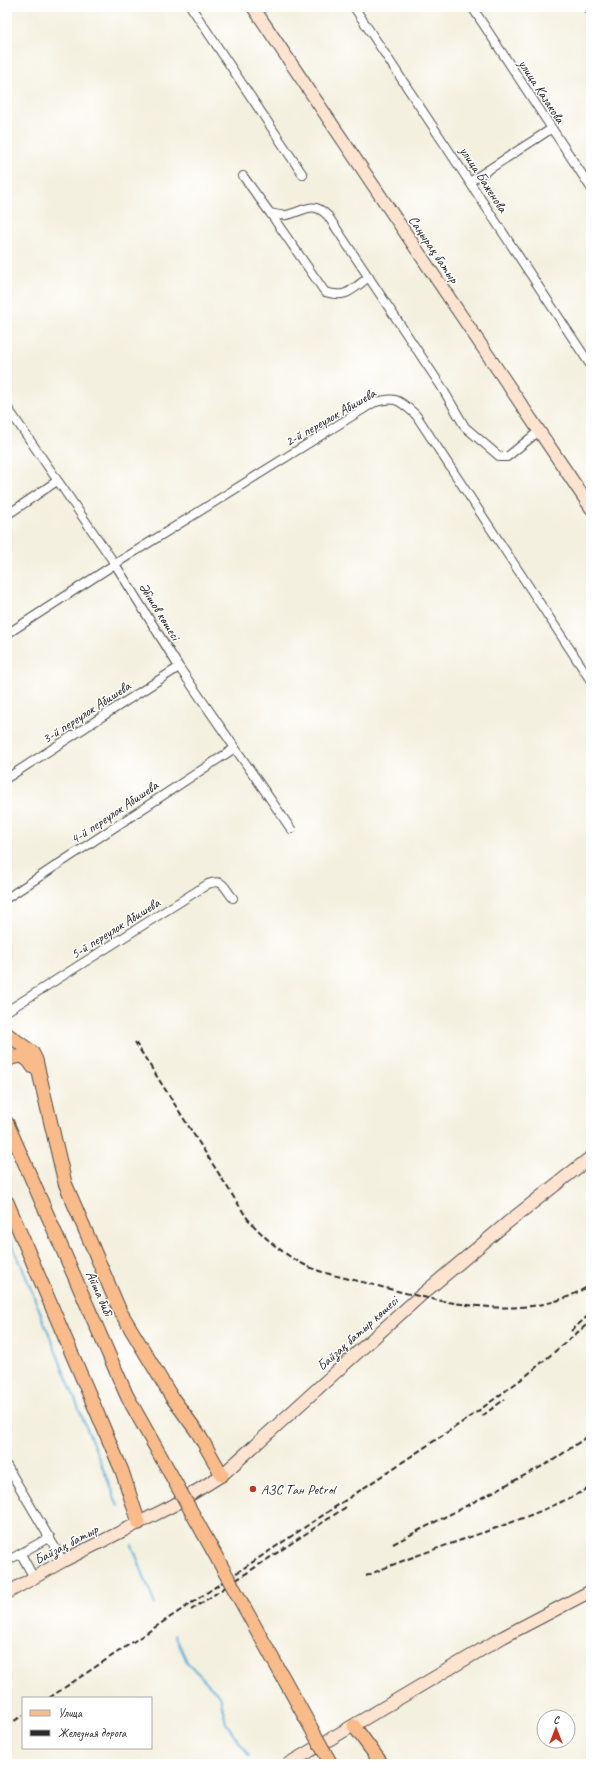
<svg xmlns="http://www.w3.org/2000/svg" width="598" height="1771" font-family="Caveat,sans-serif">
	<style>
		.lines { fill: none; stroke-linecap: round; stroke-linejoin: round }
		.stream { stroke: #60b0da; stroke-width: 2 }
		.street-casing { stroke: #494946; stroke-width: 10 }
		.secondary-casing { stroke: #494946; stroke-width: 14 }
		.primary-casing { stroke: #494946; stroke-width: 15 }
		.street { stroke: #fff; stroke-width: 8 }
		.secondary { stroke: #fde4d1; stroke-width: 12 }
		.primary { stroke: #fabb8b; stroke-width: 13 }
		.rail { stroke: #2b2b2b; stroke-width: 2; stroke-dasharray: 6 3; stroke-linecap: butt }
		.primary-bridge-casing { stroke: #494946; stroke-width: 15; stroke-linecap: butt }
		.primary-bridge { stroke: #fabb8b; stroke-width: 13 }
		.poi-dot { fill: #c8321e; stroke: #fff; stroke-width: 1.5 }
		.labels { text-anchor: middle; stroke-width: 3; stroke-linejoin: round; paint-order: stroke }
		.street-label { font-size: 14px; fill: #2b2b2b; stroke: #fff }
		.poi-label { font-size: 14px; fill: #2b2b2b; stroke: #fff; text-anchor: start }
	</style>
	<rect width="100%" height="100%" fill="#fff"/>
	<filter id="ink" filterUnits="userSpaceOnUse"><feTurbulence type="fractalNoise" baseFrequency=".025" numOctaves="2"/><feDisplacementMap in="SourceGraphic" scale="8" xChannelSelector="R" yChannelSelector="G"/><feConvolveMatrix kernelMatrix="1 2 1 2 8 2 1 2 1" color-interpolation-filters="sRGB"/></filter>
	<filter id="wash" filterUnits="userSpaceOnUse"><feTurbulence type="fractalNoise" baseFrequency=".012" numOctaves="4" result="noise"/><feDisplacementMap in="SourceGraphic" scale="16" xChannelSelector="R" yChannelSelector="G"/><feGaussianBlur stdDeviation="0.9" result="paint"/><feColorMatrix in="noise" values="0 0 0 0 0 0 0 0 0 0 0 0 0 0 0 0 0 1.4 0 .05"/><feComposite in="paint" operator="in"/></filter>
	<g filter="url(#wash)">
		<rect width="100%" height="100%" fill="#f4f0df"/>
		<g class="lines">
			<path class="stream" d="M7,1235L20,1262L118,1506
				M132,1545L155,1605
				M175,1635L187,1662L220,1696L226,1723L249,1756"/>
		</g>
	</g>
	<g filter="url(#ink)">
		<g class="lines">
			<g class="street-casing">
				<path id="street" d="M191,7L303,175
					M354,7L591,366
					M472,7L591,188
					M588,7L591,12
					M243,176L270,213C275,214 281,216 286,215C304,212 312,199 328,216L441,386L465,427L500,457H507L539,431
					M471,181L551,129
					M270,213L325,292C347,299 352,289 369,277
					M7,407L115,564L179,667L291,829
					M7,515L57,481
					M7,634L115,564L373,403C396,396 398,399 416,415L591,681
					M7,778L179,667
					M7,898L235,748
					M7,1011L208,884C224,878 224,888 233,898
					M7,1466L63,1561
					M21,1554L34,1578
					M7,1561L50,1537"/>
			</g>
			<g class="secondary-casing">
				<path id="secondary" d="M253,7L591,508
					M7,1593L63,1561L174,1505L222,1475L419,1297L507,1223L591,1157
					M288,1764L503,1637L591,1591"/>
			</g>
			<g class="primary-casing">
				<path id="primary" d="M7,1034L32,1052L36,1060L65,1183L120,1311L171,1396L198,1433L222,1475
					M7,1060C19,1054 26,1055 33,1067
					M7,1123L127,1396L170,1473
					M7,1202L122,1471L139,1523
					M354,1726L382,1764"/>
			</g>
			<use href="#street" class="street"/>
			<use href="#secondary" class="secondary"/>
			<use href="#primary" class="primary"/>
			<path class="rail" d="M135,1042L247,1218C266,1240 287,1258 314,1269C332,1276 352,1279 370,1284C435,1301 532,1327 591,1284
				M571,1331L591,1313
				M482,1416L505,1399
				M393,1544L552,1461L591,1434
				M366,1576C440,1543 520,1526 591,1487
				M191,1610L346,1507
				M49,1698L470,1417L527,1375L591,1321
				M7,1726L23,1715"/>
			<g class="primary-bridge-casing">
				<path id="primary-bridge" d="M170,1473L331,1764"/>
			</g>
			<use href="#primary-bridge" class="primary-bridge"/>
		</g>
	</g>
	<circle class="poi-dot" cx="253" cy="1489" r="4"/>
	<g class="labels">
		<g class="street-label">
			<text transform="translate(542 91) rotate(57)" y="5">улица Казакова</text>
			<text transform="translate(484 179) rotate(57)" y="5">улица Баженова</text>
			<text transform="translate(434 249) rotate(56)" y="5">Саңырақ батыр</text>
			<text transform="translate(330 417) rotate(-30)" y="5">2-й переулок Абишева</text>
			<text transform="translate(160 611) rotate(58)" y="5">Әбішов көшесі</text>
			<text transform="translate(86 712) rotate(-33)" y="5">3-й переулок Абишева</text>
			<text transform="translate(114 812) rotate(-34)" y="5">4-й переулок Абишева</text>
			<text transform="translate(115 928) rotate(-32)" y="5">5-й переулок Абишева</text>
			<text transform="translate(100 1293) rotate(66)" y="5">Айша бибі</text>
			<text transform="translate(357 1333) rotate(-42)" y="5">Байзақ батыр көшесі</text>
			<text transform="translate(66 1544) rotate(-28)" y="5">Байзақ батыр</text>
		</g>
		<g class="poi-label">
			<text x="261" y="1494">АЗС Тан Petrol</text>
		</g>
	</g>
	<rect width="598" height="1771" fill="none" stroke="#fff" stroke-width="24"/>
	<rect x="22" y="1697" width="130" height="52" fill="#ffffff" stroke="#aaaaaa"/>
	<rect x="30" y="1710" width="20" height="6" fill="#fabb8b" stroke="#aaaaaa"/>
	<text x="58" y="1717" font-size="12" fill="#2b2b2b">Улица</text>
	<rect x="30" y="1730" width="20" height="6" fill="#2b2b2b" stroke="#aaaaaa"/>
	<text x="58" y="1737" font-size="12" fill="#2b2b2b">Железная дорога</text>
	<g transform="translate(556 1729)"><circle r="19" fill="#ffffff" stroke="#aaaaaa"/>
	<path d="M0-3L7 15L0 10L-7 15Z" fill="#c8321e"/>
	<text y="-6" font-size="11" font-weight="bold" text-anchor="middle" fill="#2b2b2b">С</text>
	</g>
</svg>
